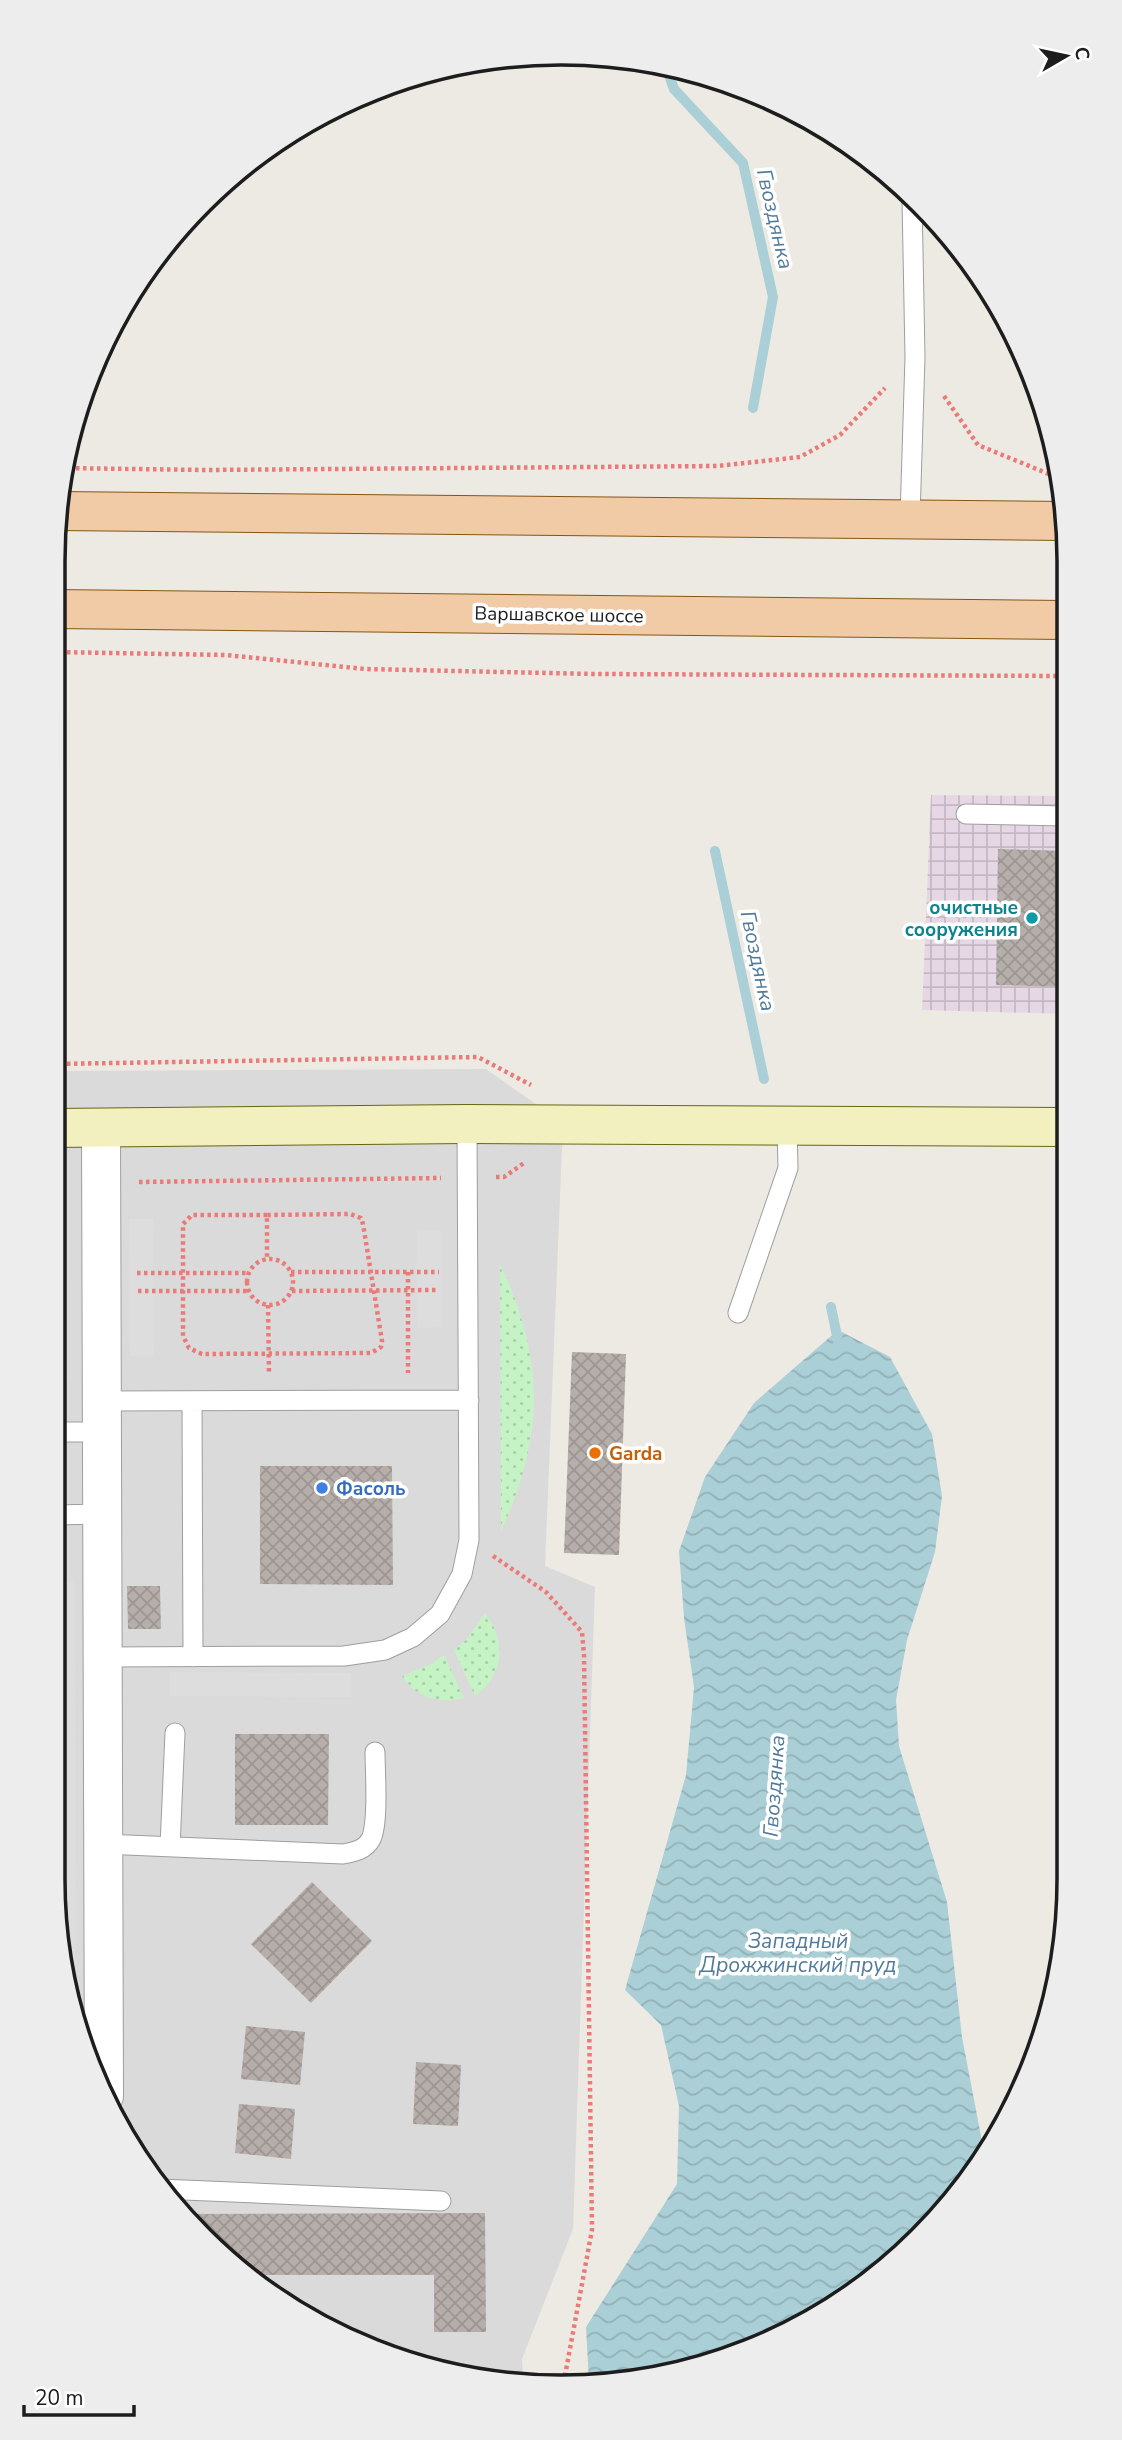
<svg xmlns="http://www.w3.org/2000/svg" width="1122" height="2440" font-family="'Nunito Sans',sans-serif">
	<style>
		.residential { fill: #dbdada }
		.industrial { fill: url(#industrial-grid) }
		.park { fill: url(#park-dots) }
		.parking { fill: #ddd }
		.water { fill: url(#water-waves) }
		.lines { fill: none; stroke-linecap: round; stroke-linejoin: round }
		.stream { stroke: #aacfd6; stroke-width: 10 }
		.building { fill: url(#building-cross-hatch) }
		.lane-casing { stroke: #9e9e9e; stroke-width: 21 }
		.street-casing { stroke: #9e9e9e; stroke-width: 40 }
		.secondary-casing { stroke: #656711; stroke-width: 40 }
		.primary-casing { stroke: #855611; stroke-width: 40 }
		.path { stroke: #e97c79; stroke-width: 4.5; stroke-dasharray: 3.5 3.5; stroke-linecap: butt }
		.lane { stroke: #fff; stroke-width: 19 }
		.street { stroke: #fff; stroke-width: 38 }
		.secondary { stroke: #f2f0be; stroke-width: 38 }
		.primary { stroke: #f1caa6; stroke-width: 38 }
		.culture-dot { fill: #0f9aa8; stroke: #fff; stroke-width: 2.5 }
		.food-dot { fill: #e8710a; stroke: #fff; stroke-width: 2.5 }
		.shop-dot { fill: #3f7fe0; stroke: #fff; stroke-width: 2.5 }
		.labels { text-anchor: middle; stroke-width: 7; stroke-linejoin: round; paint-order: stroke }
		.street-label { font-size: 19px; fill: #1d1d1d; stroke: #fff }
		.culture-label { font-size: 19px; font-weight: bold; fill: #0d838f; stroke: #fff; text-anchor: end }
		.food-label { font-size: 19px; font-weight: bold; fill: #c56008; stroke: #fff; text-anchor: start }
		.shop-label { font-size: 19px; font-weight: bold; fill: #366cbe; stroke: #fff; text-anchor: start }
		.water-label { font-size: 21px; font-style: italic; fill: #527b9b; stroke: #fff }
		.rim { fill: none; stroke: #1d1d1d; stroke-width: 3.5 }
	</style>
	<defs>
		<pattern id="industrial-grid" width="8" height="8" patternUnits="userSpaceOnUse" patternTransform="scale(1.75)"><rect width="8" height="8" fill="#e6d7e4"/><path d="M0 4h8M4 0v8" fill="none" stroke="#c5b8c3"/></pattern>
		<pattern id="park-dots" width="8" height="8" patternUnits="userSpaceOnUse" patternTransform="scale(1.75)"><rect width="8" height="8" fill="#c6f3c6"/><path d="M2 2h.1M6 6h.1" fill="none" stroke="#aad0aa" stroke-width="1.8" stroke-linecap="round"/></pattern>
		<pattern id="water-waves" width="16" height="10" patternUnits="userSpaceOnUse" patternTransform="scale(1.75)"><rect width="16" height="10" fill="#aacfd6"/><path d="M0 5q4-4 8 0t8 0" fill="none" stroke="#92b1b7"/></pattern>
		<pattern id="building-cross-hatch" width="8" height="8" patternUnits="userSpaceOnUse" patternTransform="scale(1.75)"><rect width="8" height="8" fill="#b6aeaa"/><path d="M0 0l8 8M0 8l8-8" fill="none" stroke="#9c9592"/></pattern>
	</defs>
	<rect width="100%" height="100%" fill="#edeae4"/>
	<path class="residential" d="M486,1069L563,1123L545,1566L595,1587L573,2229L522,2359L523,2380L462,2378L307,2320L178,2214L120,2133L80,2043L53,1879V1071Z"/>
	<path class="industrial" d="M931,795L1066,796L1067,1014L922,1010Z"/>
	<path class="park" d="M500,1264C545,1359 545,1435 501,1531Z
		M485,1613C507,1641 504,1675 475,1696L454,1650L467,1639Z
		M444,1655L464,1698C440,1704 416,1698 402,1676L431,1664Z"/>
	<path class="parking" d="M129,1219H153L154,1356H130Z
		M417,1230H441V1327L418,1328Z
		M53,1281H68V1381H53Z
		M53,1581H75L76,2023L53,1879Z
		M170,1672L351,1673V1697L170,1696Z"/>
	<path class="water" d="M838,1330L890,1357L932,1434L942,1496L935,1552L907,1640L896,1700L899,1746L947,1902L962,2037L981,2136V2154L943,2215L815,2320L724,2361L628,2383L589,2382L586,2327L677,2184L679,2106L661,2025L625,1990L686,1775L694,1687L684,1618L679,1551L705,1477L754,1403Z"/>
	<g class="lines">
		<path class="stream" d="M665,64L674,89L743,163L773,297L753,408
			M715,851L764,1079
			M831,1307L838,1341"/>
	</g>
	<path class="building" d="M998,849L1066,851L1067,987L996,985Z
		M572,1352L626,1354L619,1555L564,1553Z
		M260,1466H392L393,1585L260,1584Z
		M127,1586H160L161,1629H128Z
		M235,1734H329L328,1825H235Z
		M312,1882L372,1941L311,2003L251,1944Z
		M246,2026L305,2032L300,2085L241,2079Z
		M416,2062L461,2065L458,2126L413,2124Z
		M239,2104L295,2109L291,2159L235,2153Z
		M485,2213L486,2332H434V2275H253L178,2214Z"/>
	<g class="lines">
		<g class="lane-casing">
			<path id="lane" d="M910,518L915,357L912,199
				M966,814L1066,816
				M738,1313L788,1168L787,1125
				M101,1401L469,1400
				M192,1401L193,1657
				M53,1432H102
				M53,1515L102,1514
				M102,1657L344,1656L385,1650L413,1637L440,1614L462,1574L469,1540L467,1124
				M103,1844L343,1854C354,1852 365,1850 371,1839C379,1822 375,1772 375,1752
				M170,1847L175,1733
				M160,2189L441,2201"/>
		</g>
		<g class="street-casing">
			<path id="street" d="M101,1128L104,2096"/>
		</g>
		<g class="secondary-casing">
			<path id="secondary" d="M53,1128L467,1124L1067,1127"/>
		</g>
		<g class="primary-casing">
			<path id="primary" d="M57,511L1065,521
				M53,609L1065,620"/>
		</g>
		<path class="path" d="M944,396L978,445L1061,479
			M62,468L206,470L717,466L800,457L840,435L885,388
			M53,652L226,655L365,669L594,674L1066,676
			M53,1064L478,1057L531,1085
			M496,1177H504L524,1163
			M139,1182L441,1178
			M267,1215H192L183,1224V1336L189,1348L202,1354L371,1353L381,1347L382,1341L363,1224L361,1218L350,1214L267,1215V1258
			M247 1282a23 23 0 1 1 46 0a23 23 0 1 1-46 0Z
			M291,1272H439
			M408,1272V1373
			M137,1273H248
			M138,1291H249
			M292,1291L439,1290
			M268,1305L269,1374
			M493,1556L546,1592L582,1632L584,1655L592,2230L564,2381"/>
		<use href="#lane" class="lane"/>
		<use href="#street" class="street"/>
		<use href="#secondary" class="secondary"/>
		<use href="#primary" class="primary"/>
	</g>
	<circle class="culture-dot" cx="1032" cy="918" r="7"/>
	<circle class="food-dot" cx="595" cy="1453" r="7"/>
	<circle class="shop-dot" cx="322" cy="1488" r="7"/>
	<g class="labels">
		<g class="street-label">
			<text transform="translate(559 614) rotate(1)" y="7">Варшавское шоссе</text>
		</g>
		<g class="culture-label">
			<text x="1018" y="914">очистные<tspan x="1018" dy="22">сооружения</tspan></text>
		</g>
		<g class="food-label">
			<text x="609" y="1460">Garda</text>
		</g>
		<g class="shop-label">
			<text x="336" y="1495">Фасоль</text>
		</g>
		<g class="water-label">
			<text transform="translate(775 219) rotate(77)" y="7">Гвоздянка</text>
			<text transform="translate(758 961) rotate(78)" y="7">Гвоздянка</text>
			<text transform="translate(774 1786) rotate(-86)" y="7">Гвоздянка</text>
			<text x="798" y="1948">Западный<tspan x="798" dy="24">Дрожжинский пруд</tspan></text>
		</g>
	</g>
	<path d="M0 0H1122V2440H0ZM561 65H561A496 496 0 0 1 1057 561V1879A496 496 0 0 1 561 2375H561A496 496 0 0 1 65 1879V561A496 496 0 0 1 561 65Z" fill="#ededed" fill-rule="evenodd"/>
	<path class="rim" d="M561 65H561A496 496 0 0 1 1057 561V1879A496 496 0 0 1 561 2375H561A496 496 0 0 1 65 1879V561A496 496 0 0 1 561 65Z"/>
	<g transform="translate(1066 56) rotate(81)" stroke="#ffffff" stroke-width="5" paint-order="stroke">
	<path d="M0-5L12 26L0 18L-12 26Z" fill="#1d1d1d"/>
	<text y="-10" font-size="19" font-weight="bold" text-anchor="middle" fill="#1d1d1d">С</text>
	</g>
	<path d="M24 2405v10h110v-10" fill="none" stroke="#1d1d1d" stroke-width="3.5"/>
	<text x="35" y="2405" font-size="21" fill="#1d1d1d" stroke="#ffffff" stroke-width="5" paint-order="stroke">20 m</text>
</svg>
